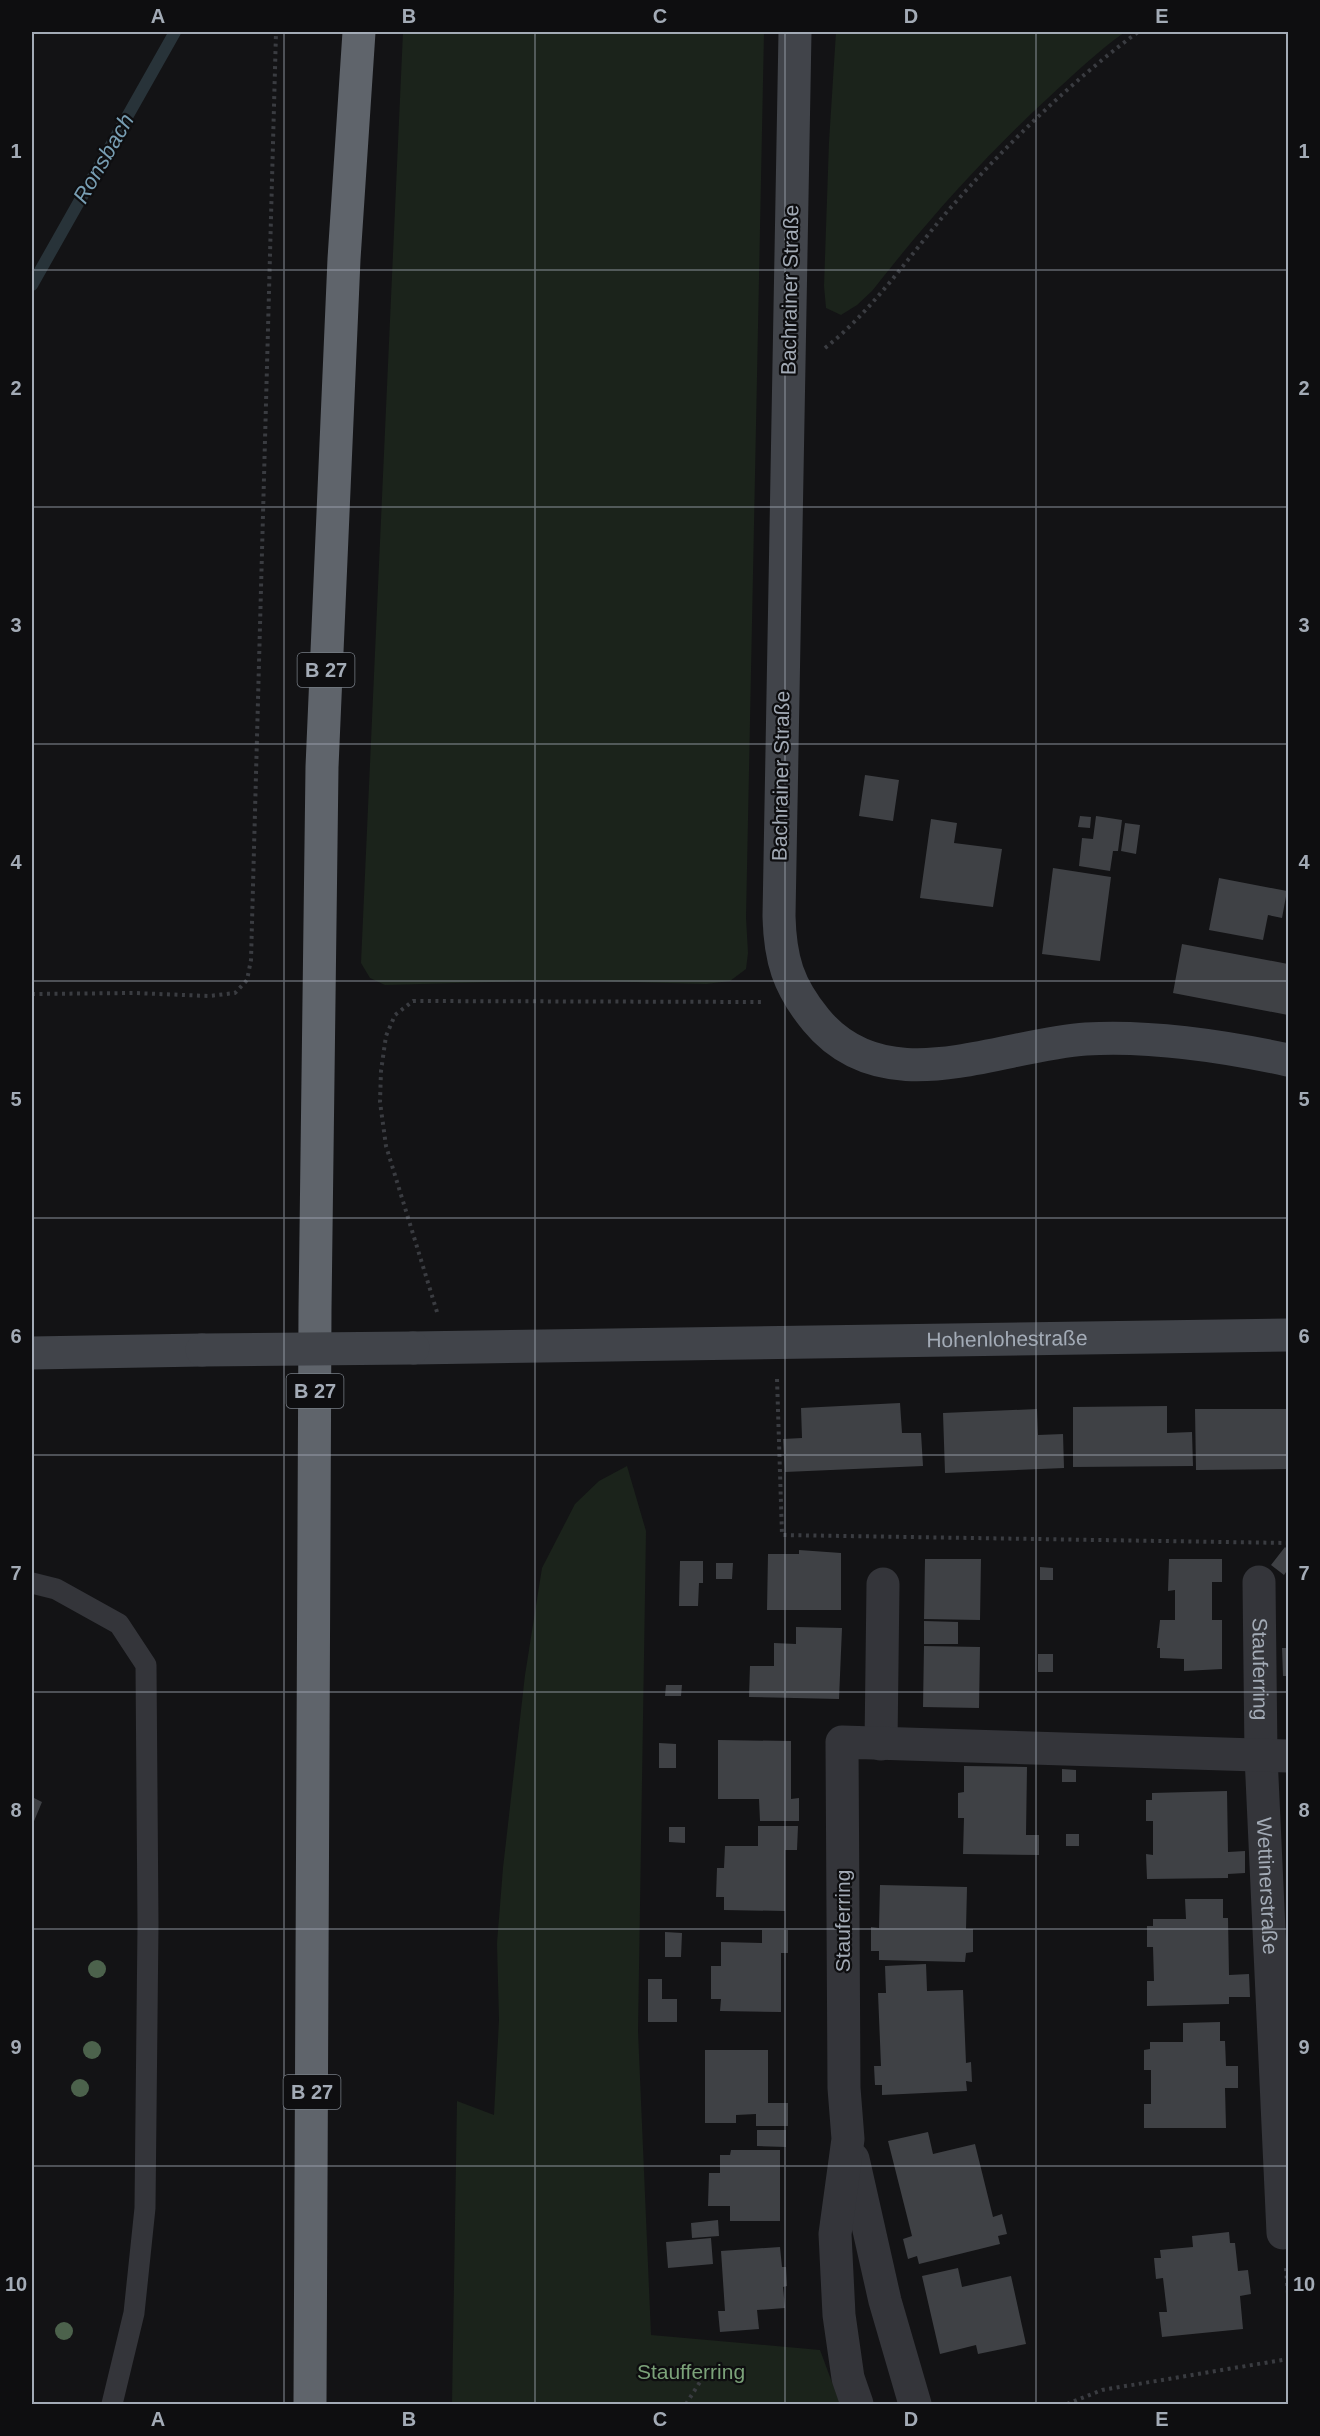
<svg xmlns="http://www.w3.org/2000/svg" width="1320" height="2436" font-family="Helvetica,sans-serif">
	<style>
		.green { fill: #1b231b }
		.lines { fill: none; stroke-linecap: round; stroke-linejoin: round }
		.stream { stroke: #283339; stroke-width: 12 }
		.building { fill: #3f4145 }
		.path { stroke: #3a3c41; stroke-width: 4; stroke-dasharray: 3 4.5; stroke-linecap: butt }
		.lane { stroke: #34353a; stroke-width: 21 }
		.street { stroke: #34353a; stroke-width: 33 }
		.secondary { stroke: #41444a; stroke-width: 33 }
		.highway { stroke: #5f646b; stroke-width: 33 }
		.secondary-bridge { stroke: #41444a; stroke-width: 33 }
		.tree { fill: #4c624c }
		.grid { fill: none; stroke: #a3abb6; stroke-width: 1.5; stroke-opacity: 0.55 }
		.labels { text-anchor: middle; stroke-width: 4.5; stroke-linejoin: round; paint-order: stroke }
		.shield { fill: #0e0e10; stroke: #767c84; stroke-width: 1.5 }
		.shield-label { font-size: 20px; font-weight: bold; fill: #a3abb6 }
		.street-label { font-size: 21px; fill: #a3abb6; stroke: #0e0e10 }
		.park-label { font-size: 21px; fill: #7ba279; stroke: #0e0e10 }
		.water-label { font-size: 22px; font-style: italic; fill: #789eb3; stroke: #0e0e10 }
		.neatline { fill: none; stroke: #a3abb6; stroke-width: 2 }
		.grid-label { font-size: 20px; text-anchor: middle; font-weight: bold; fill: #a3abb6 }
	</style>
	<rect width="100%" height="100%" fill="#131315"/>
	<path class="green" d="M403,32H764L746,918L748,953L746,969L730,981L706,984L559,980L385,985L370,978L361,963Z
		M836,32H1125C1098,51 1073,75 1048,98C984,157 926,222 872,291L857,305L841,315L826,308L824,286L829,142Z
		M627,1466L646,1531L638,2031L651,2335L820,2350L840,2404H452L457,2101L494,2115L499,2020L497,1943L503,1868L525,1675L542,1568L575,1504L599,1481Z"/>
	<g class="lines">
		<path class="stream" d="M32,285L175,32"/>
	</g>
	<path class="building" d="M865,775L899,780L893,821L859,816Z
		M1080,816L1091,817L1090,828L1078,827Z
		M1096,816L1122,820L1118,851H1113L1110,871L1079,866L1082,838L1093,839Z
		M931,819L957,823L954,843L1002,849L993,907L920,898Z
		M1125,823L1140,825L1136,854L1121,851Z
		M1053,868L1111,877L1100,961L1042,954Z
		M1219,878L1287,891L1282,918L1268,915L1263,940L1209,930Z
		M1182,944L1288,964V1015L1173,993Z
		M900,1403L902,1433H921L923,1466L785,1472L783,1439L802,1438L801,1408Z
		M1167,1406V1433L1192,1432L1193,1466L1073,1467V1407Z
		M1037,1409L1038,1435L1063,1434L1064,1468L945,1473L943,1413Z
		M1195,1409H1288V1469L1196,1470Z
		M1285,1547L1288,1550V1569L1284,1575L1271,1565Z
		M799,1550L841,1553V1610H767L768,1554H799Z
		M925,1559H981L980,1620L924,1619Z
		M1169,1559H1222V1582H1212V1620H1222V1669L1184,1671V1659L1160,1658V1648H1157L1160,1620H1175V1590L1168,1591Z
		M680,1561H703V1583H699L698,1606H679Z
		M716,1563H733L732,1579H716Z
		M1040,1567L1053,1568V1580H1040Z
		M924,1621L958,1622V1644H924Z
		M796,1627L842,1628L839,1699L749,1697L750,1666H774V1643L796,1644Z
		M924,1646L980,1647L979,1708L923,1707Z
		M1282,1648H1288V1676H1283Z
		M1038,1654H1053V1672H1038Z
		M666,1685H682L681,1696H665Z
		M718,1740L791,1741V1799L799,1798V1821H760L759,1799H718Z
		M659,1743L676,1744V1768H659Z
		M964,1766L1027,1767L1026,1835H1039V1855L963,1854L964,1818H958V1793L964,1792Z
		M1062,1769L1076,1770V1782H1062Z
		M1227,1791L1228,1852L1245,1851V1873L1228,1874V1878L1147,1879L1146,1854L1153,1855V1821H1146V1800H1152V1793Z
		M32,1797L42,1802L32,1826Z
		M758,1826H798L797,1850H785V1911L724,1910V1897H716L717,1868H724L725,1846H758Z
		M669,1827H685V1843L669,1842Z
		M1066,1834H1079V1846H1066Z
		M880,1885L967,1887L966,1929H973V1952L966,1953L965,1962L879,1960V1951H871V1927L879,1928Z
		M1185,1899H1223V1918H1228L1229,1975L1249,1974L1250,1997H1229V2004L1147,2006V1981H1154L1153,1947H1147V1926H1153V1919H1186Z
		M762,1930H788V1953H781V2012L720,2011L721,1999H711V1966H721V1942L762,1943Z
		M665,1932L682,1933L681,1957H665Z
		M926,1964L927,1991L963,1990L966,2063L971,2062L972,2082L966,2081L967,2091L882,2095V2085H875L874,2066H881L878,1993H886L885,1966Z
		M648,1979H662V1999H677V2022H648Z
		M1220,2022V2041H1225L1226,2066H1238V2088H1225L1226,2128H1144V2104H1151V2070H1144V2050L1150,2049V2042H1183V2023Z
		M705,2050H768V2103H788V2126H756V2114L736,2115V2123H705Z
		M757,2130H786V2147L757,2146Z
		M928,2132L933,2154L975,2144L993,2217L1002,2214L1007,2234L998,2236L1000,2244L919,2264L917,2256L908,2259L903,2239L912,2236L888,2141Z
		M731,2150H780V2221H730V2206H708L709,2173H720V2155H730Z
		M718,2220L719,2236L692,2238L691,2223Z
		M1229,2232L1230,2243H1235L1238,2271L1248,2270L1251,2294L1240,2296L1243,2329L1162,2337L1159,2312H1167L1163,2278L1156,2279L1154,2258H1161L1160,2250L1193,2247L1192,2236Z
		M711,2238L713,2264L668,2268L666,2242Z
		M780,2247L782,2267H786L787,2286L783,2287L785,2308L757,2310L759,2329L720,2332L718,2311H725L721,2251Z
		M958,2268L962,2287L1011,2276L1026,2344L978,2354L976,2345L940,2354L922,2276Z"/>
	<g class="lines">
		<path class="path" d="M825,348C872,311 907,259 946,213C1002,149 1070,82 1138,32
			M32,994L134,993L209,996L235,993L247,980L251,960L276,32
			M437,1312L386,1146L380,1102L381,1071L386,1036L395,1015L413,1001L763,1002
			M777,1379L782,1535L1288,1543
			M1286,2268L1288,2294
			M686,2404L705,2374
			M1067,2404L1102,2390L1288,2359"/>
		<path class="lane" d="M32,1583L56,1589L119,1624L146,1665L148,1925L145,2208L134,2313L112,2404"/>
		<g class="street">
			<path id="s1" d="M1259,1582L1261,1756L1283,2233"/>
			<path d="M881,1744L883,1584"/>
			<path d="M853,2159L885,2301L915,2404"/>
			<path d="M857,2404L848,2378L839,2315L835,2234L848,2139L844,2088L842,1742L1288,1756"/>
		</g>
		<g class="secondary">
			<path d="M795,32L779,916C780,959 788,986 816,1020C885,1104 997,1045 1086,1039C1153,1035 1223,1046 1288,1060"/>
			<path id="s2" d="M413,1348L1288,1335"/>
			<path d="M32,1353L202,1350"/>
		</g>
		<path class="highway" d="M310,2404L315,1310L322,767L344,259L359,32"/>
		<path class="secondary-bridge" d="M202,1350L413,1348"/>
	</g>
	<g class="tree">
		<circle cx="97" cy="1969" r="9"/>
		<circle cx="92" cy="2050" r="9"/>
		<circle cx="80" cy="2088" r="9"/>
		<circle cx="64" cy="2331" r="9"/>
	</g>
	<path class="grid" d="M284,32V2404M535,32V2404M785,32V2404M1036,32V2404M32,270H1288M32,507H1288M32,744H1288M32,981H1288M32,1218H1288M32,1455H1288M32,1692H1288M32,1929H1288M32,2166H1288"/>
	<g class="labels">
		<g class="shield">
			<rect x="297.5" y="653" width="57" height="34" rx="4.5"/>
			<rect x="286.5" y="1374" width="57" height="34" rx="4.5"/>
			<rect x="283.5" y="2075" width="57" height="34" rx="4.5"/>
		</g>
		<g class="shield-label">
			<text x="326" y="677">B 27</text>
			<text x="315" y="1398">B 27</text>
			<text x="312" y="2099">B 27</text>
		</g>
		<g class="street-label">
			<text transform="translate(790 290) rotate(-89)" y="7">Bachrainer Straße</text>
			<text transform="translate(781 776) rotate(-89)" y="7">Bachrainer Straße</text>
			<text dy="7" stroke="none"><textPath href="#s2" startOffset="594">Hohenlohestraße</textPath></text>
			<text dy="7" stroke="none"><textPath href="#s1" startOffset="87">Stauferring</textPath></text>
			<text dy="7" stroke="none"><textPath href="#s1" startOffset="304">Wettinerstraße</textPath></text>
			<text transform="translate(843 1921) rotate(-90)" y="7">Stauferring</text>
		</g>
		<g class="park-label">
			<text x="691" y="2379">Staufferring</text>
		</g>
		<g class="water-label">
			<text transform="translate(103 158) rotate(-60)" y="8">Ronsbach</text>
		</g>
	</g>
	<rect width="1320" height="2436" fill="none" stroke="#0e0e10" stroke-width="66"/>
	<rect x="33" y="33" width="1254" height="2370" class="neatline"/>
	<g class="grid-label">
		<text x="158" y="23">A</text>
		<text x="409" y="23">B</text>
		<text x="660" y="23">C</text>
		<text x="911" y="23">D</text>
		<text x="1162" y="23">E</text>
		<text x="16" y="158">1</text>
		<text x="1304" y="158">1</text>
		<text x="16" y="395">2</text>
		<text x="1304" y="395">2</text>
		<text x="16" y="632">3</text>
		<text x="1304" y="632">3</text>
		<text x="16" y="869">4</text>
		<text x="1304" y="869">4</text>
		<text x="16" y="1106">5</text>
		<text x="1304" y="1106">5</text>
		<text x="16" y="1343">6</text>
		<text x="1304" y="1343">6</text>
		<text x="16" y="1580">7</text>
		<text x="1304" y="1580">7</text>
		<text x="16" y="1817">8</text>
		<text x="1304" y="1817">8</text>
		<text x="16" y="2054">9</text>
		<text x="1304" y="2054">9</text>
		<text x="16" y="2291">10</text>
		<text x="1304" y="2291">10</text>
		<text x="158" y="2426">A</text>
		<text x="409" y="2426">B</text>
		<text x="660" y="2426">C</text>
		<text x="911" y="2426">D</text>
		<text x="1162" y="2426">E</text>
	</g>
</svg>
